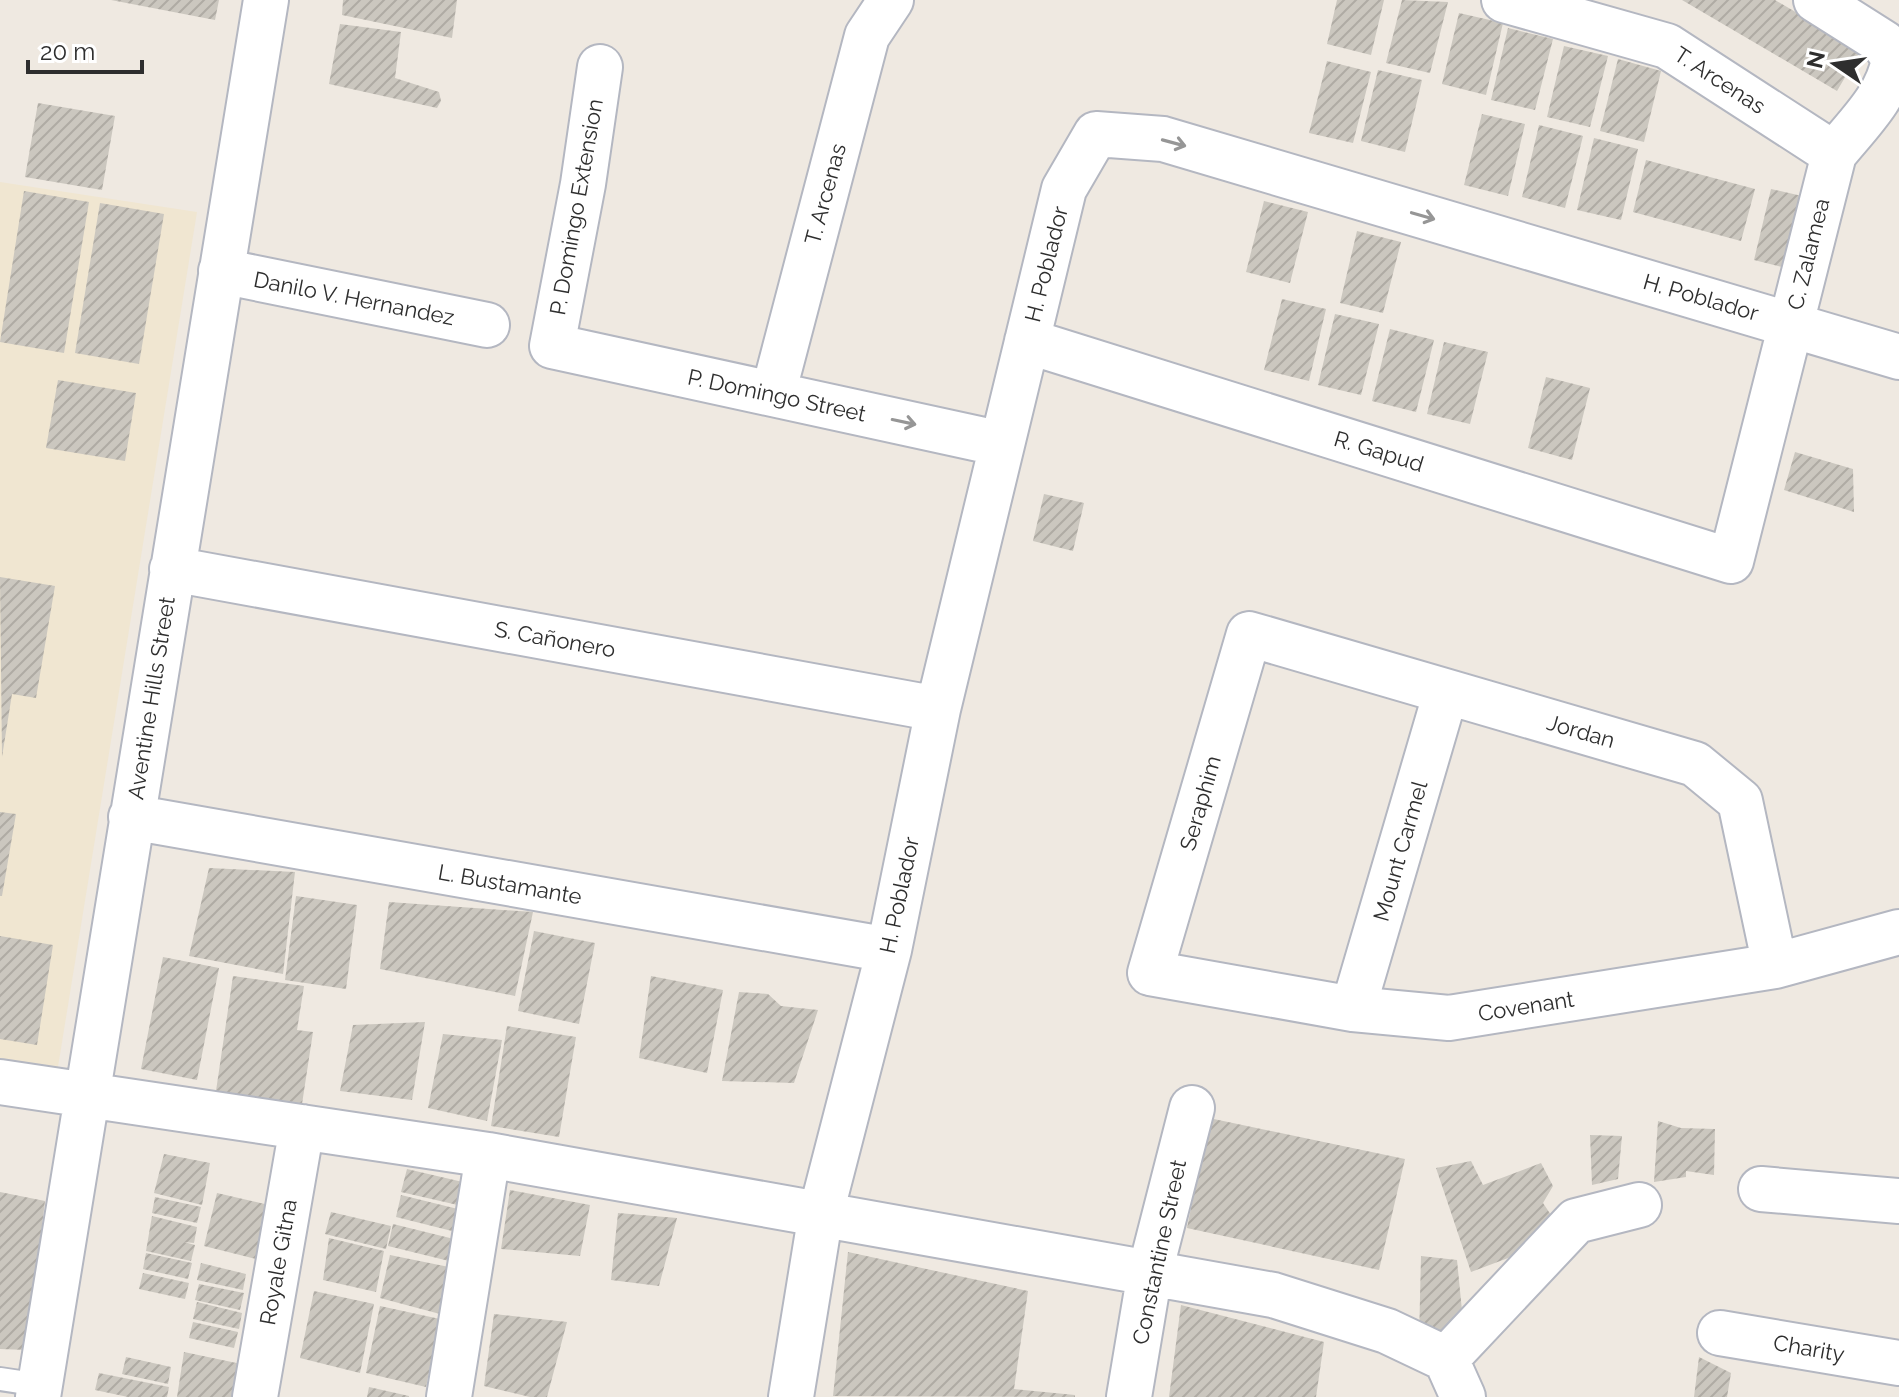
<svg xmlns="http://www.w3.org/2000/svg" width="1899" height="1397" font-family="Raleway,sans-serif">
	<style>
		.education { fill: #f0e6d1 }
		.building { fill: url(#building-hatch) }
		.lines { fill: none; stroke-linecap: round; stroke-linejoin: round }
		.lane-casing { stroke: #b4b7c1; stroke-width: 26 }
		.street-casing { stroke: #b4b7c1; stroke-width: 48 }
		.lane { stroke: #fff; stroke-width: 22 }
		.street { stroke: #fff; stroke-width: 44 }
		.oneway { stroke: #969696 }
		.labels { text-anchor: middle; stroke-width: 6; stroke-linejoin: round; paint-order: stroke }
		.street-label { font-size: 22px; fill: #2e2e2e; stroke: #fff }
	</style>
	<defs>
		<pattern id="building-hatch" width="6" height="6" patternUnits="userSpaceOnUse" patternTransform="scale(2)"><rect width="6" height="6" fill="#cbc7bf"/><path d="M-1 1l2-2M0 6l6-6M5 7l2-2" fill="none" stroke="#afaba4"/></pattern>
	</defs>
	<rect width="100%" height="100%" fill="#efe9e1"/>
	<path class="education" d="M0,182L197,212L57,1073L0,1064Z"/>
	<path class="building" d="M111,0H219L215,20Z
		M343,0H457L452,38L342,15Z
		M1337,0H1384L1371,55L1327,44Z
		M1402,0L1448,2L1430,73L1386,63Z
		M1682,0H1775L1861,50L1837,91Z
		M1459,13L1503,23L1486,95L1442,84Z
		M340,24L401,32L395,78L439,92L441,101L437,108L329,84Z
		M1508,28L1553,39L1535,110L1491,100Z
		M1564,46L1608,56L1590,127L1547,117Z
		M1618,59L1661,71L1644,142L1600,131Z
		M1327,61L1371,72L1353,143L1309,133Z
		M1378,70L1422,80L1405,152L1361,141Z
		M38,103L115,116L102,190L25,177Z
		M1482,114L1525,124L1508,196L1464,185Z
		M1539,125L1583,136L1565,208L1522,197Z
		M1594,138L1638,149L1621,220L1577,210Z
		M1646,160L1755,189L1741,241L1633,212Z
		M1771,189L1815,199L1798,271L1754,260Z
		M24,191L89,202L64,353L0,342Z
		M1264,201L1308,212L1290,283L1246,272Z
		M100,203L164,214L139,364L75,353Z
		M1357,231L1401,242L1383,313L1340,303Z
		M1282,299L1326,309L1309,381L1264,370Z
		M1335,314L1379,324L1361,395L1318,385Z
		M1390,329L1434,340L1416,412L1372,401Z
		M1444,342L1488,352L1470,424L1427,414Z
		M1546,377L1590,388L1572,460L1528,448Z
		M58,380L136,393L125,461L46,448Z
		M1795,452L1853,469L1854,512L1784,490Z
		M1044,494L1084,503L1073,551L1033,541Z
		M0,577L55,586L36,698L12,694L2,757Z
		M0,812L16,814L2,896H0Z
		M209,868L295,872L283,974L189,956Z
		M296,896L357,905L346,989L285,980Z
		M389,902L533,912L515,996L380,969Z
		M534,931L595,943L579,1024L518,1011Z
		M0,936L53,945L37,1045L0,1039Z
		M163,957L219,968L197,1080L141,1069Z
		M233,976L304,986L297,1030L313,1032L302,1104L216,1091Z
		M651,976L723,990L707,1073L639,1058Z
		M739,992L768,994L781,1006L818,1010L794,1083L722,1081Z
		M425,1022L412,1100L340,1091L353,1025Z
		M507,1026L576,1037L559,1137L491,1126Z
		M443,1034L502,1040L487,1121L428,1108Z
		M1209,1118L1405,1159L1379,1270L1187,1228Z
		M1658,1121L1681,1128L1715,1129L1714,1175L1686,1171V1177L1654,1182Z
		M1590,1135L1622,1136L1618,1179L1592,1185Z
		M164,1154L210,1163L202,1205L154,1193Z
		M1471,1161L1483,1185L1541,1163L1553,1186L1543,1203L1561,1230L1537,1247L1471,1272L1436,1168Z
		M407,1169L467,1183L462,1206L401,1192Z
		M510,1190L590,1205L580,1256L501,1249Z
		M0,1192L45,1201L27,1350L0,1349Z
		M217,1193L269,1205L256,1259L204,1246Z
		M401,1195L462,1210L456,1232L396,1217Z
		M155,1197L201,1207L197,1223L152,1213Z
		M331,1212L391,1226L386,1249L325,1234Z
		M618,1213L677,1218L659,1286L611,1280Z
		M152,1216L197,1227L194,1243L184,1242L195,1245L191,1261L146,1251Z
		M393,1224L454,1239L449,1261L388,1246Z
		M329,1238L384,1251L376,1292L323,1280Z
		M848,1252L1028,1291L1014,1389L1075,1395V1397L833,1396Z
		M146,1253L192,1263L188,1279L143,1269Z
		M390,1255L449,1267L440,1314L380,1298Z
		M1421,1256L1457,1260L1464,1331L1419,1340Z
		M201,1263L246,1274L243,1290L197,1280Z
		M143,1273L189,1283L185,1299L139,1289Z
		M199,1284L244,1293L240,1310L195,1300Z
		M314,1291L374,1304L360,1373L300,1358Z
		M197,1302L242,1313L239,1329L193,1319Z
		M1181,1305L1324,1342L1316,1397H1169Z
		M380,1306L440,1319L426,1387L366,1373Z
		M494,1314L567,1322L547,1397H530L484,1386Z
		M193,1322L238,1332L234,1348L189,1338Z
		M184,1352L246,1365L239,1397H177Z
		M126,1357L171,1367L168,1384L122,1374Z
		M1699,1357L1731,1373L1727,1397H1694Z
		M99,1373L169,1387L167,1397H128L95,1390Z
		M369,1387L409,1396V1397H367Z"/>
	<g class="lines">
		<g class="lane-casing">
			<path id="lane" d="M0,1379L40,1385"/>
		</g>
		<g class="street-casing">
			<path id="street" d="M1504,0L1667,46L1834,154
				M600,67L583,184L552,346L1002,444
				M221,271L487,325
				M1027,341L1731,561L1834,154C1858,124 1888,97 1894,59L1884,43L1816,0
				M773,394L867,36L891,0
				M172,569L938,709
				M131,817L889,950
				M1775,966L1740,801L1695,764L1249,634L1150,973L1353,1009L1449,1018L1775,966L1899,932
				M1353,1009L1446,692
				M0,1082L488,1155L1273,1295L1387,1331L1446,1359L1463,1397
				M1761,1189L1899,1201
				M1720,1333L1899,1363
				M1446,1359L1576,1221L1639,1205
				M38,1397L266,0
				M255,1397L302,1127
				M449,1397L488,1155
				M791,1397L821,1213L889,950L938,709L1064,189L1096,134L1163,139L1899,357
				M1129,1397L1150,1272L1192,1108"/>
		</g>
		<use href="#lane" class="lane"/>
		<use href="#street" class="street"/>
	</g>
	<defs><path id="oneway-shaft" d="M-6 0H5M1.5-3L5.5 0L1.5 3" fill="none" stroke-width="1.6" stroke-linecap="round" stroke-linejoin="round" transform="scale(2)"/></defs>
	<g class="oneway">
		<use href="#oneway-shaft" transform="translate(1174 143) rotate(15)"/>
		<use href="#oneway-shaft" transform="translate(1423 216) rotate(16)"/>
		<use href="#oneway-shaft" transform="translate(904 422) rotate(12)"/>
	</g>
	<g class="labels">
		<g class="street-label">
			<text transform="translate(1720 80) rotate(33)" y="8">T. Arcenas</text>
			<text transform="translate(825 194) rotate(-75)" y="8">T. Arcenas</text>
			<text transform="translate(576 207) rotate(-80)" y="8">P. Domingo Extension</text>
			<text transform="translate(1808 254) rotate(-76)" y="8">C. Zalamea</text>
			<text transform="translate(1046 264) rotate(-76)" y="8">H. Poblador</text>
			<text transform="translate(1701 297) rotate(16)" y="8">H. Poblador</text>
			<text transform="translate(354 298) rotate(11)" y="8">Danilo V. Hernandez</text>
			<text transform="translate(777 395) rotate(12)" y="8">P. Domingo Street</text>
			<text transform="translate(1379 451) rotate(17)" y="8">R. Gapud</text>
			<text transform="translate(555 639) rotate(10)" y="8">S. Cañonero</text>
			<text transform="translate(151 698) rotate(-81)" y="8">Aventine Hills Street</text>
			<text transform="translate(1581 731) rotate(16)" y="8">Jordan</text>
			<text transform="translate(1200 803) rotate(-74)" y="8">Seraphim</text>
			<text transform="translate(1400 851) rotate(-74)" y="8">Mount Carmel</text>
			<text transform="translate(510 884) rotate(10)" y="8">L. Bustamante</text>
			<text transform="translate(899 895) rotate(-78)" y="8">H. Poblador</text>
			<text transform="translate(1526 1006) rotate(-9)" y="8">Covenant</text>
			<text transform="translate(1159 1252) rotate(-78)" y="8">Constantine Street</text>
			<text transform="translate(278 1262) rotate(-80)" y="8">Royale Gitna</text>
			<text transform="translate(1809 1348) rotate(10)" y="8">Charity</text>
		</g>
	</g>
	<g transform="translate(1835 64) rotate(283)" stroke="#ffffff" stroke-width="6" paint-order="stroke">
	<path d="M0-6L14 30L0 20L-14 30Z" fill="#2e2e2e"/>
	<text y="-12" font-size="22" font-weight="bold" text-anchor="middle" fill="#2e2e2e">N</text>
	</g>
	<path d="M28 60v12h114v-12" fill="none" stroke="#2e2e2e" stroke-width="4"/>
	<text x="40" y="60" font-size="24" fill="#2e2e2e" stroke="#ffffff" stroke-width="6" paint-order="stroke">20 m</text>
</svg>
